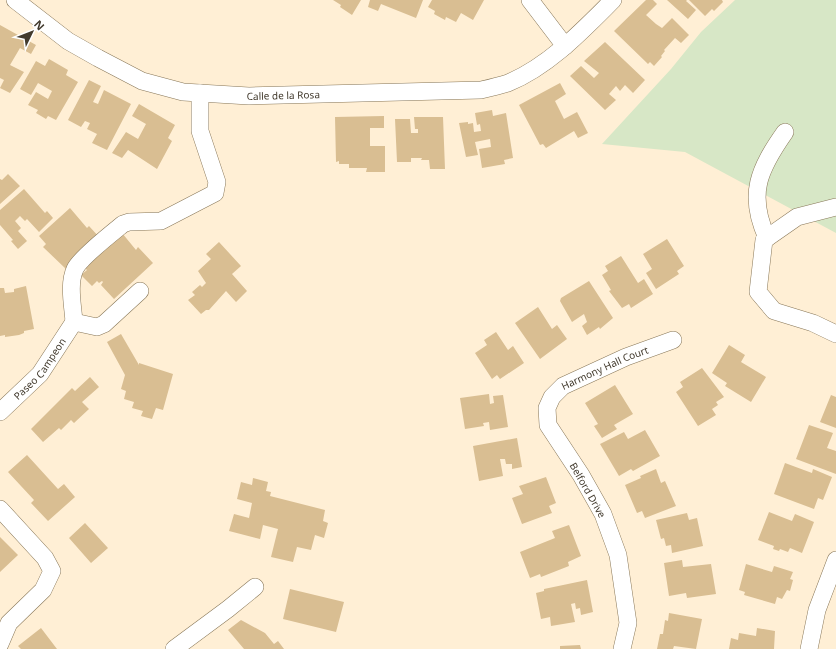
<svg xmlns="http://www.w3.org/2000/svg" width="836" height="649" font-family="'Noto Sans',sans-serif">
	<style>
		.green { fill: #d7e7c6 }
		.building { fill: #d9be92 }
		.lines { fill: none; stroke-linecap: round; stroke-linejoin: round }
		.minor-casing { stroke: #887758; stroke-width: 18 }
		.minor { stroke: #fff; stroke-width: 17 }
		.labels { text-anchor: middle; stroke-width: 4; stroke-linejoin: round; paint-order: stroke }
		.street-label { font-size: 10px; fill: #423a2d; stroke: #fff }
	</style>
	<rect width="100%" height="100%" fill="#ffefd5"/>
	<path class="green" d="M735,0H836V233L685,152L602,144L671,69L701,32Z"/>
	<path class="building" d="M333,0H361L352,15L340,7L341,5Z
		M370,0H423L416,18L381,4L378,11L368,7Z
		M432,0H484L473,20L461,13L456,22L446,17L445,20L434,14L435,11L428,7Z
		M646,0H653L657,4L646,15L656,24L662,28L672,18L689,35L681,43L675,38L664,50L665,51L661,56L662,57L654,66L650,62L648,64L614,31Z
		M667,0H687L686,1L696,10L688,19Z
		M689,0H722L723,2L714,11L712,9L705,16Z
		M0,25L36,45L31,54L20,48L10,65L24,72L10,93L0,88L4,80L0,78Z
		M605,42L645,80L633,93L625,85L620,91L616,86L609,94L616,100L605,110L570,76L581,66L594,78L599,73L584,61Z
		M49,59L68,70L66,75L78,82L56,120L48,116L46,119L36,113L38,110L28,105L36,92L48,99L52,91L38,83L31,95L20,89L36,61L45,66Z
		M89,80L101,86L93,102L98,104L104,90L131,104L107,150L92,143L97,134L87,129L90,123L85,121L81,127L68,120Z
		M560,83L566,94L555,101L564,119L577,112L588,133L578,138L574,131L546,148L543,144L540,145L519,105Z
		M139,104L175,125L168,138L172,141L157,169L128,150L122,158L112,153L126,132L138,139L146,124L132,116Z
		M492,110L493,116L506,113L513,158L504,160L505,164L482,168L479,149L491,147L490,139L475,142L478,155L466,157L459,123L468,122V124L473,123L474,132L481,131L480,124L477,125L475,113Z
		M384,116V128H370V146H385V172H366L367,168H349V164H339V161L336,162L335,117Z
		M414,117H443L445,169H430L429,160H421L422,158H411V162H397L395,119H410L411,133H418V129H415Z
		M8,174L20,186L0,204V179L2,180Z
		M24,189L45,213L47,211L53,218L39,232L27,219L25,221L20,216L15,221L21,228L18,231L27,241L18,249L11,241L13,240L0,225V210Z
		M70,208L87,228L89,226L100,238L66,269L43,247L46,244L39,236Z
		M122,233L136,250L138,247L153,263L114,299L101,285L103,282L102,281L99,283L97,281L92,286L81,275L87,270L84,267Z
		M667,239L684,266L677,271L679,274L656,289L646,273L652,269L643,254Z
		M219,242L241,266L232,274L247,291L236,302L226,291L209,310H206L201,314L188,300L195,295L192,292L200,285L202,287L206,283L198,271L211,259L206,254Z
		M621,256L638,283L644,279L653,294L631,308L629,304L622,308L609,291L611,290L602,275L608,271L605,266Z
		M589,281L613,318L600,329L599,327L587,335L582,326L587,322L584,314L572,322L560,301L561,298Z
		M26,286L34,329L24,331V333L19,335L5,337V335L0,336V288H4L5,293L14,292V289Z
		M538,307L552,329L557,325L567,339L540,359L515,323Z
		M496,332L508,350L513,346L524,363L500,379L497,375L492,379L475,353L487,345L484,340Z
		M121,334L139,365V363L173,374L163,410L156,408L152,419L141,416L143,411L132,408L134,402L124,399L126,391L121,389L125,375L107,342Z
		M729,345L745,355L741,362L766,377L751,402L725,386L727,383L712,373Z
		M702,368L724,397L716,402L718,405L712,409L716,415L698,426L676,392L683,387L680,382Z
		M90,377L99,387L82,402L89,409L74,423L71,420L61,430L59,428L43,442L31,429L72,388L75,391Z
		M615,385L633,414L614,425L617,429L602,438L594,426L598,424L585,403Z
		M489,394L490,404L494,403L493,396L503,395L508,427L490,430L489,422L483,423L484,426L465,429L460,398Z
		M831,395L836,397V428L820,422Z
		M809,425L833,433L827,448L836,451V474L796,459Z
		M645,430L660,456L633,471L631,469L619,476L600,444L624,432L628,439Z
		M517,438L522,467L512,469V464H506L505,459H500L503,476L479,481L473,446Z
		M27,455L58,489L64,484L75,497L48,521L31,503L34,500L8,472Z
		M785,463L812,473L813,469L832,477L823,500L818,498L814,509L774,494Z
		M656,469L661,483L665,481L676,506L645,518L642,511L637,513L625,485L641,478L640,476Z
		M546,477L556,503L549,506L552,513L522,524L512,498L523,494L519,486Z
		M253,478L268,482L266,491L271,492L270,496L325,510L323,521L328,523L324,538L315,535L311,550L297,547L293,562L271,557L278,529L263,525L260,539L229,531L234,514L249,518L252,503L237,499L241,482L252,485Z
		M769,512L792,521L795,514L814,522L802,553L790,548L788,552L780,549L779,551L773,549L774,546L758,540Z
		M687,513L689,520L697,518L703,546L672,553L671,545L666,546L664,538L661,539L656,520Z
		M85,523L108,548L91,563L69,538Z
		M569,525L581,556L568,562L569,566L541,577L540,574L530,578L520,552L555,538L552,531Z
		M0,537L18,555L0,572Z
		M682,560L683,567L711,564L716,594L687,598L686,593L669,596L664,563Z
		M746,564L772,572L774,566L793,572L790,579L793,580L790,591L787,590L782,599L777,597L775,604L744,595L745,592L739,590Z
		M587,580L593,612L581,615L580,608L576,609L575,603L571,604L575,622L551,626L550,617L541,619L536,593L544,591V589Z
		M290,589L344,602L336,632L283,619Z
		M669,613L702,619L696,649L674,646L673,649H657L660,634H663L665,620L668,621Z
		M241,620L265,633L274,644L278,641L284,649H244L228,630Z
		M41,628L57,649H21L18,646Z
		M757,628L775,631L774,649H729L731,638L738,640L739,633L756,636Z
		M580,645L581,649H560V646Z"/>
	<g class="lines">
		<g class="minor-casing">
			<g id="minor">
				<path id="s1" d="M15,0L68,41L98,58L142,81L183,92L249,96L481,90C490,88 499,86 508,83C549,66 582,31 613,0"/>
				<path d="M530,0L565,46"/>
				<path d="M836,207L797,217L764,240L758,292L774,311L813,323L836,334"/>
				<path d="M767,238C747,194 759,169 785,132"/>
				<path d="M74,322C73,306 68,284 75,269C80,258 112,233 123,224L129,222L161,221L215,193L217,182L200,131V93"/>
				<path d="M74,322L97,327L104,324L140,291"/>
				<path id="s2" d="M0,412L40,374L74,322"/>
				<path d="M0,509L45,558L52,571L43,590L9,623L0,644"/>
				<path d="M174,649L228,609L255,587"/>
				<path id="s3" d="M622,649L628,623L618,555L603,514L581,475L548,425L547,408L552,397L563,386L626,357L673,340"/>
				<path d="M809,649L817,610L836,560"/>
			</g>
		</g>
		<use href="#minor" class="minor"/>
	</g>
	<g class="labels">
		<g class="street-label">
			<text dy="4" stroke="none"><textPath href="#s1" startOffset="294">Calle de la Rosa</textPath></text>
			<text dy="4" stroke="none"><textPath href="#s2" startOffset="59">Paseo Campeon</textPath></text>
			<text dy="4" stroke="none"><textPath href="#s3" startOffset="334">Harmony Hall Court</textPath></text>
			<text transform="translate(588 490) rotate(60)" y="4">Belford Drive</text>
		</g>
	</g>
	<g transform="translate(32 32) rotate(47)" stroke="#ffffff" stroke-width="3" paint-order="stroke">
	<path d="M0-3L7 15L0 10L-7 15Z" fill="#423a2d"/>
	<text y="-6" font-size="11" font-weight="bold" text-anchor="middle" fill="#423a2d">N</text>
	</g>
</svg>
